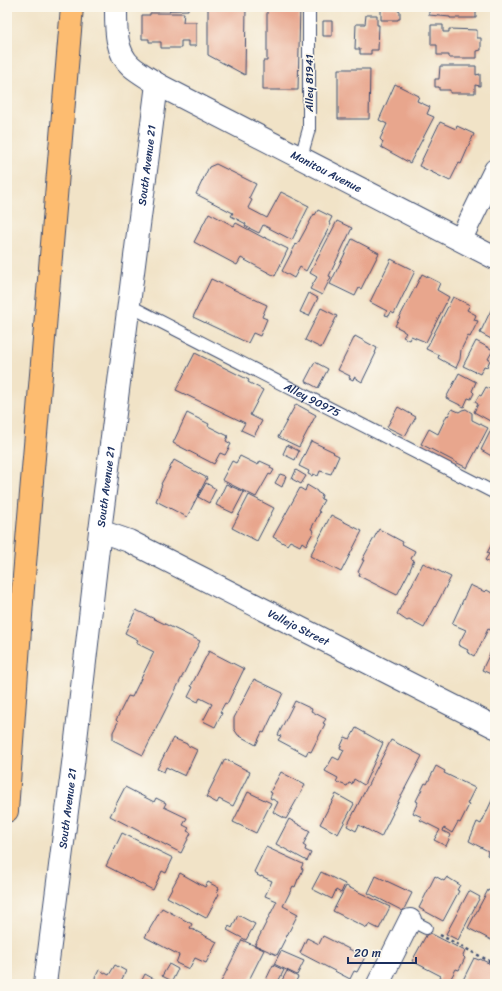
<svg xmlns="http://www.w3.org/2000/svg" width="502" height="991" font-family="Sriracha,sans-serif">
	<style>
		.building { fill: #e8a68d }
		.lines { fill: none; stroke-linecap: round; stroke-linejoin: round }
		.service-casing { stroke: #3b4a6e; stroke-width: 14 }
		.minor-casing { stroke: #3b4a6e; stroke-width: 24 }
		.motorway-casing { stroke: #3b4a6e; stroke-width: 24 }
		.path { stroke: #3b4a6e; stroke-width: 2.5; stroke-dasharray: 3 3; stroke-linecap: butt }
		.service { stroke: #fff; stroke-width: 12 }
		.minor { stroke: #fff; stroke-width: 22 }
		.motorway { stroke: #fdbc6f; stroke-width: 22 }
		.labels { text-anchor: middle; stroke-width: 3.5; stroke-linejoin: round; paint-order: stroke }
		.street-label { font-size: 11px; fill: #1b2f5e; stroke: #fbf7ec }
	</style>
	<rect width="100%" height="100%" fill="#fbf7ec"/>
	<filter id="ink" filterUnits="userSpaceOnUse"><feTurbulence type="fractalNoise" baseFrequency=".025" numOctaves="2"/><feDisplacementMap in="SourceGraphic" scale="8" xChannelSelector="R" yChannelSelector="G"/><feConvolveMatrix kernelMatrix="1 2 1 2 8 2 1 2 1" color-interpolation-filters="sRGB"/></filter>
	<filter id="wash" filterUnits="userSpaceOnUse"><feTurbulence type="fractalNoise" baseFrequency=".012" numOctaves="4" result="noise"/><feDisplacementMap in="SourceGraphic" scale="16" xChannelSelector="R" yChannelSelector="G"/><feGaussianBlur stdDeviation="0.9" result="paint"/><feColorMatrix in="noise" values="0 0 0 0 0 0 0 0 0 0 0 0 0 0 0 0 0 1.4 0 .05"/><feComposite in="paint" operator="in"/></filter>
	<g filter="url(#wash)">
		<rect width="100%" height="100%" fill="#f1e3c7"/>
		<g id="blocks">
			<path class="building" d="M142,7H188V10L142,11Z
				M208,7H246L245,75L208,55Z
				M267,7H300L298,90H263V61H267Z
				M381,7L398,8V11H400V19H398V20H381Z
				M429,7H480V10H476V18H450V17L429,15Z
				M150,13H184L183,22H196V46H188V41H181V48H161V42H149V39H142V15H150Z
				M366,15H377V25H379L378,50H371V54H360V49H355L356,24H365Z
				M323,21H332V36H323Z
				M431,25H443V32H449V29L477,30V38H481V50L477,51V58H449V55H437V45H431Z
				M440,66H476V75L480,74V86L475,85V93H450V90H439V87H435V79H439Z
				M338,69H370L369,119H338Z
				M395,84L419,96L417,101L430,107L427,114L434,117L410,163L381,147L383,142L380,139L387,124L379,120Z
				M440,122L456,129L457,126L474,134L461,164L459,163L450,181L419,166Z
				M216,164L256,184L249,198L252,200L248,208L267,218L281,192L309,206L292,240L263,225L259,233L245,226L246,224L231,216L233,213L196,194L209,167Z
				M318,210L332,217L329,223L331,224L306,271L300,267L294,278L282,271L296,244L297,245L314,214L315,215Z
				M209,213L234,226L236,223L264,238V237L288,249L275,276L241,258L237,265L194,242Z
				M337,221L352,228L329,276L331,277L322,295L310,289L317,277L310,273Z
				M352,239L379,253L361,289L359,288L355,296L330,284Z
				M391,259L415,271L394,314L391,312L389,316L385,315L387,311L370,302Z
				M422,274L440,283L437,290L449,297L426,342L411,336L409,340L403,337L406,333L403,331V330L395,326Z
				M211,279L267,305L262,317L267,319L260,336L253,333L248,343L193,317Z
				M309,293L318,298L309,316L300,312Z
				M453,297L470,305L467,310L476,315L474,320L478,321L470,337L468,336L461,350L460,359L456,368L438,358L439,355L426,349Z
				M321,308L337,316L321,348L305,340Z
				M492,308L495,310V341L480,333Z
				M355,336L377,348L375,353H376L362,382L354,377L353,380L349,378L350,376L338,370Z
				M476,341L493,350L488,359L490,360L487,367L484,366L480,374L463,366Z
				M195,353L249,380L248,382L263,390L250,415L262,421L254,436L241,430L245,423L176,390Z
				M315,362L328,369L318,388L305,381Z
				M459,373L476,382L472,391L474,393L471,399L468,398L464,407L446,398Z
				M486,387L495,392V412L490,421L474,412L478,404L475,402L479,395L481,396Z
				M296,404L316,415L299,447L278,437Z
				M398,407L416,417L405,436L387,427Z
				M452,409L459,412L462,410L466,409L472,413V420L488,428L467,468L421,444L429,429L438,434L447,415L448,416Z
				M187,413L209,424L208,426L228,436L226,441L231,444L225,455L220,453L214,464L173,443Z
				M495,422V458L481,450Z
				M311,441L334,452L333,453L339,456L331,474L320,471L318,476L313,474L312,476L308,474L309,471L299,466Z
				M287,445L299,451L295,460L283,454Z
				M240,456L258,465L260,461L271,466L270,468L274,470L271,475L269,474L256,497L222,480L232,461L236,463Z
				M174,460L207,478L187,517L156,501L161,489H160L162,485L161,484Z
				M296,470L306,476L301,484L292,479Z
				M280,474L286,476L282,487L275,483Z
				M206,483L216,489L209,503L198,497Z
				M226,484L244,492L233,513L216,505Z
				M307,485L317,491V492L322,495L321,499L324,500L318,511L320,512L311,529L314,531L306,545L302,542L300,546L290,541L287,545L273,537L300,488L305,491Z
				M249,495L274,508L257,541L232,528Z
				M331,515L362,531L341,572L310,556Z
				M379,529L403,542L402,544L415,551L411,559L414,560L410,570L397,595L359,576L360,573L358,572L364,560H362Z
				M495,538V566L485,560L489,554L487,553Z
				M423,563L451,577L424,628L409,620L407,621L397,614Z
				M470,585L485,592L487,590L495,595V616L494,618L495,621L490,630L488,629L476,654H475L474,656L467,652L468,650L458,645L466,630L452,624Z
				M136,610L200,641L143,755L113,740V732L118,722L116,720L128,696L132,697L154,652L136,643L138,640L125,633Z
				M495,643V676L482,670Z
				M209,651L244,669L227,704L225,703L220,712L222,713L215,727L203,721L212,704L200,698L198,702L188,697L193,687L191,686Z
				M254,679L283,693L264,733L262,732L256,745L238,735L234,729V718Z
				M295,701L312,709L311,711L326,719L323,723L325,724L311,752L308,751L306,755L278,740L281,736L278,735Z
				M356,728L383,743L364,785L354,779L352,784L349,783L347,786L336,782L338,778L325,771L333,757L339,760L344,750L340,748L345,737L350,739Z
				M173,738L187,744V745L197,750L185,776L166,767L164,772L157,769Z
				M391,740L422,756L392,813H393L381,837L359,825L356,831L347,826Z
				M225,759L250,772L233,806L219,799L217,803L206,797Z
				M436,766L445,771L444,773L475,788L467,804L469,805L460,823L458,822L452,833L444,828L443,831L451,835L446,846L434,840L440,830L420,820L422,817L413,813L418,802L416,801L425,783L427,784Z
				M281,772L305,785L286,819L273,812L278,802L270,798L272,793L270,792Z
				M125,787L154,802L156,798L166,803L164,807L187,818L183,825L189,828L187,831L191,833L181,853L110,816Z
				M248,792L271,803L256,833L233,822Z
				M336,794L354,804L338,834L320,824Z
				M493,798L495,799V854H494L492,857L487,855L488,851L469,841L477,822L481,824Z
				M289,819L310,831L303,845L306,847L305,850L311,853L307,861L276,844Z
				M122,833L173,858L166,873L162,871L153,890L106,866Z
				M266,847L303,864L301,868L303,869L299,879H298L295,887L293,886L283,906L298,914L277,955L255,945L277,901L265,896L272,881L261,876V877L257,875L258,874L254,872Z
				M321,872L345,884L341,893L336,890L332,899L312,889Z
				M180,873L205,887L208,882L219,888L217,893L219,894L206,918L167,897Z
				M376,876L412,893L403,911L368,893Z
				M435,876L444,881L447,877L460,885L457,890L459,891L443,921L419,908Z
				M346,886L390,907L379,929L369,924L367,928L333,911Z
				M488,890L495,893V942L468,928Z
				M469,891L480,897L458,940L446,934Z
				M162,908L192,924L190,928L217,942L206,963L195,958L189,969L176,963L179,955L145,937Z
				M238,915L255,924L246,940L227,930L229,926L232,928Z
				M428,932L465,951L463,956L465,958L459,970L456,969L450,980L458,984H437L441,976L412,961Z
				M323,936L365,957L357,972L354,971L350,979L300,953L307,938L319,944Z
				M242,940L264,950L247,984H220Z
				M281,951L304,961L297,975L274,964Z
				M474,958L479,960L480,959L495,966V984H461Z
				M169,964L178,969L172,981L162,976Z
				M115,965L126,971L121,981L127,984H92L99,970L109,975Z
				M273,965L284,970L277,984H264Z
				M287,971L298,977L296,981L301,984H280Z
				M145,974L163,984H140Z"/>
		</g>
	</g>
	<g filter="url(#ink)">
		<use href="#blocks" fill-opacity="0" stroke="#3b4a6e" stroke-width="1"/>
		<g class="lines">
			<g class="service-casing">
				<g id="service">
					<path d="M301,157L309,129V7"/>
					<path id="s1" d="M130,306L495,493"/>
					<path d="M410,920L426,928"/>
				</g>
			</g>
			<g class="minor-casing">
				<g id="minor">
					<path id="s2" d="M116,7C116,27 115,52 131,66C139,73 149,78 157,84L495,258"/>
					<path d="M461,239L495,170"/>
					<path id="s3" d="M100,531L129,541L495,727"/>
					<path id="s4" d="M45,984L75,748L100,531L157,84"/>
					<path d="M378,984L410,920"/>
				</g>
			</g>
			<g class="motorway-casing">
				<path id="motorway" d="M7,811L23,588L72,7"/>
			</g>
			<path class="path" d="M440,935L495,964"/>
			<use href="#service" class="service"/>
			<use href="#minor" class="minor"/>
			<use href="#motorway" class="motorway"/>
		</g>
	</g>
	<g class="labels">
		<g class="street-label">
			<text transform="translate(309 83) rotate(-90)" y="4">Alley 81941</text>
			<text dy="4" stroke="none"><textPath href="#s4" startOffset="825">South Avenue 21</textPath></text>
			<text dy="4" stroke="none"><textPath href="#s2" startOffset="285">Manitou Avenue</textPath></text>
			<text dy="4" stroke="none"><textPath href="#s1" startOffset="205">Alley 90975</textPath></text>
			<text dy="4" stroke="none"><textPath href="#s4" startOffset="501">South Avenue 21</textPath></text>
			<text dy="4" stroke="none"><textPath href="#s3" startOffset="221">Vallejo Street</textPath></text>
			<text dy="4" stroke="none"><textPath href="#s4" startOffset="177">South Avenue 21</textPath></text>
		</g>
	</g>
	<rect width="502" height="991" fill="none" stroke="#fbf7ec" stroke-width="24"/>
	<path d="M348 957v6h68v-6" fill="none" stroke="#1b2f5e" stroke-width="2"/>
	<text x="354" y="957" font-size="12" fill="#1b2f5e" stroke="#fbf7ec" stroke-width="3" paint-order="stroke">20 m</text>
</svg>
